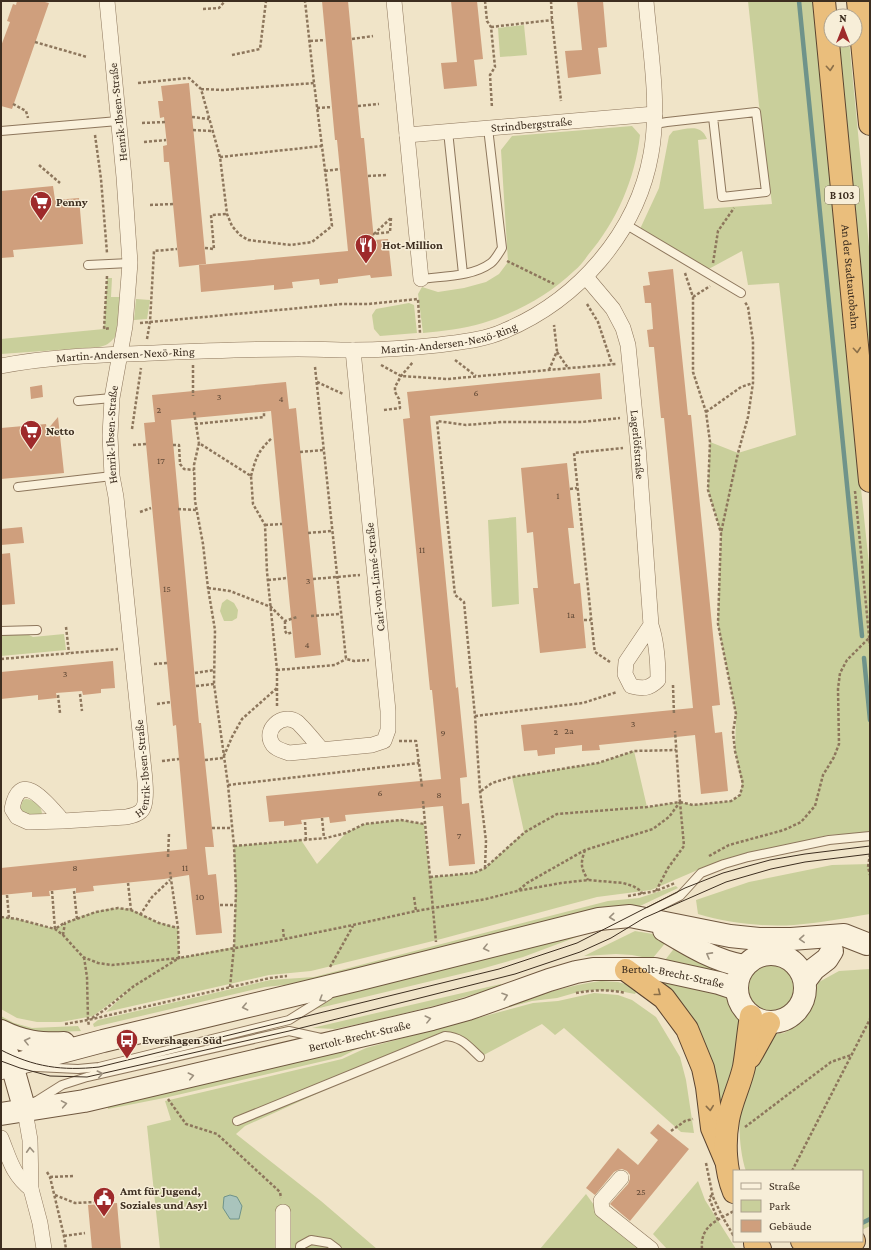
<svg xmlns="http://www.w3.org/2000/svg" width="871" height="1250" font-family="'Crimson Pro',serif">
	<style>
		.green { fill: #c9cf9b }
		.water { fill: #a9c4bc; stroke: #6f938a }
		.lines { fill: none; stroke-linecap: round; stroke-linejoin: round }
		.stream { stroke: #6f938a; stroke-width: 4.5 }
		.building { fill: #cf9f7d }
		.service-casing { stroke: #8d765c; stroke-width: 10 }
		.minor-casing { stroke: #8d765c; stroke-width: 16 }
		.secondary-casing { stroke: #6f573f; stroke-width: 24 }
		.trunk-casing { stroke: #5b4430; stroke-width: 24 }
		.path { stroke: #8d765c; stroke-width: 2.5; stroke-dasharray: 3 2; stroke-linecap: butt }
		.service { stroke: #faf1dc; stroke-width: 8 }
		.minor { stroke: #faf1dc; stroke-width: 15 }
		.secondary { stroke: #faf1dc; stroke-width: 22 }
		.trunk { stroke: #eabe7c; stroke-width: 22 }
		.tram { stroke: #3d2e20; stroke-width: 1 }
		.path-bridge { stroke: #8d765c; stroke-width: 2.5; stroke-dasharray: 3 2; stroke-linecap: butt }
		.oneway { stroke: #8b6f49 }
		.oneway2 { stroke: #9c907e }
		.labels { text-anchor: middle; stroke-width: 3; stroke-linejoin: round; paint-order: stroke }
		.number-label { font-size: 10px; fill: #624a37 }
		.shield { fill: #f7eed8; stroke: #756857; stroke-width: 1 }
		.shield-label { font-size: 11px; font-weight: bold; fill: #3d2e20 }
		.street-label { font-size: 12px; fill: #3d2e20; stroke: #f7eed8 }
		.poi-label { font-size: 12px; font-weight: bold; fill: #3d2e20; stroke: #f7eed8; text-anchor: start }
	</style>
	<rect width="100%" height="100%" fill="#f0e4c8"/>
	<path class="green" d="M748,1H813L856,441L870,574V833L829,835L745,854L700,869L651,890L597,897L441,939L311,971L269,975L106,1012L130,989L93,1016L61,1022H37L17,1018L1,1009V917L17,919L55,929C73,918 110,903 131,910C140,913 148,918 157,922C163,924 171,926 178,928L179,958L234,947L236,890L234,846L301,840L317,864L346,833L364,824L401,820L424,824L430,877L474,873L485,868L524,832L512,777L598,763L634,751L647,807L680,802L693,805L731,801L740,795L742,784L735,751L736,714L718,624L721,533L708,490L710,442L738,453L796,435L779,283L748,285L742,251L705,271L640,229L659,188L669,136L673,131C687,129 701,123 707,139L698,140L704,209L772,204L759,105Z
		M524,25L527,55L500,57L498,28Z
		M839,40H849L870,257V367L855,217Z
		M632,126L640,135C635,179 617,221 588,255C584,261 579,267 574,271C549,295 516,313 483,323C464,329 442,331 423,333L418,294L422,287L438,292L464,288L486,282L499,274L508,262L501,150L512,136Z
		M107,278H112L111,297H122L115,337C110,343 106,346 99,347L1,354V339L104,329Z
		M136,299L150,300L147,319L134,320Z
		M409,303L414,305L417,333L380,336L374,329L372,315L376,309Z
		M516,517L519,604L492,607L488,520Z
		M227,599L234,603L238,610L237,618L232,621H224L220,611L222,603Z
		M27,634L33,637L64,634L66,650L1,656V635Z
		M26,799C34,800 41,805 42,813L40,816L34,817L21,812V806L23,800Z
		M870,864V914C845,918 820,923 794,925C763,927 728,923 698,914L696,900L749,882L832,865Z
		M676,886L678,888L640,906H618L598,909L314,982L265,987L94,1027L93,1024L98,1020L270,980L314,977L608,901L639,898Z
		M635,931L653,934L667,941L652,959L632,955L616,954L584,956Z
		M582,933V935L523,957L481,969L311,1010L332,995Z
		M676,946L731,974L730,979L662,964Z
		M747 989a24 24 0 1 1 48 0a24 24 0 1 1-48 0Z
		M870,969V1226L862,1230V1171H746C739,1151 737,1115 743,1094C748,1074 764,1052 775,1034L784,1033L797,1025L809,1010L812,995L819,982L839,971Z
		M652,978L719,990L732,1005L741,1026V1040L721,1102L715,1127L713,1089Z
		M601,981L618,982L639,988L635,994L619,991L593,990L578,992L557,998L532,1001L491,1012C527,998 564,986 601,981Z
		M501,984V986L438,1005L377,1020L335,1029L312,1028Z
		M594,993L618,995L632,1000L656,1017L680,1057L686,1080L694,1133L681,1132L564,1028L555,1035L542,1024L480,1057L461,1039L445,1036L245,1126L236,1134L321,1201L377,1249H160L147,1126L171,1120L165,1101L342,1059L366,1048L533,1003L558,1001Z
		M1,1016L14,1023L32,1028L78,1026L81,1031L31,1033L1,1021Z
		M365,1045L341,1057L164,1098L108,1109L107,1103Z
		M698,1181L705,1200L736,1249H667L653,1234Z
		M586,1194L602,1216L645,1249H540Z"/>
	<path class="water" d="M230,1195L237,1197L242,1206L239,1219H230L223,1208L224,1197Z"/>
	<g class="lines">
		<path class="stream" d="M799,1L862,636
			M864,658L870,720
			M862,1223L870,1219"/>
	</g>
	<path class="building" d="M17,1H41L49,3L12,109L1,106V46L10,22L7,21L13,4L16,5Z
		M322,1H348L361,138H364L374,240L388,239L392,276L371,278L370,275L338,279V283L320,285L319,279L292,282L293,288L274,290V285L201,292L199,265L348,251L337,140H335Z
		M451,1H477L483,59L474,60L477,86L444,89L441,63L457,62Z
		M577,1H603L607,47L598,48L601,74L568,78L565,51L582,50Z
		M189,83L206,264L179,267L169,162H164L163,146L167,145L164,117L160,118L158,101H163L161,86Z
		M53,186L55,200L79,198L83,244L13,250L14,257L1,258V191Z
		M673,269L688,415H691L720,705L712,706L715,733L722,732L728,791L701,794L695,735L599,745L600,750L582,751V745L555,748V754L538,756L537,750L524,751L521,725L693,708L664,418H661L654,347H649L647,330L653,329L651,303H645L643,286L650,285L648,272Z
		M600,373L602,399L430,416L456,688L458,687L467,777L460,778L462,804L469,803L475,864L449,866L443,806L345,815L346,821L330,823L329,817L301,820L302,824L284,826V821L269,822L266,796L441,779L432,690H430L403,419L410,418L407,392Z
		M286,382L289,409L296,408L321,655L295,658L271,411L171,420L199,723H201L214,847H205L208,875L216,874L222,933L196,935L189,875L164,879L93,886L94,891L76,893V888L49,891L50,896L32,897V892L1,895V868L187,849L176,725L173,726L144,423L155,422L152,395Z
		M42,385L43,397L31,399L30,387Z
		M58,417L64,473L1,479V428L46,424L47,430Z
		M567,463L574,528H568L574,584L580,583L586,648L540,653L533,588H538L533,532L527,533L521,468Z
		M22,527L24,543L1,545V529Z
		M10,553L15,604L1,605V554Z
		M113,661L115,688L101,689V693L83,695L82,691L56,693L57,698L38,700V695L1,699V672Z
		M658,1124L689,1149L630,1221L610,1204L628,1184L630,1179V1175L627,1171L622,1169L618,1170L614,1172L595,1195L586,1188L618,1148L638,1165L658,1140L650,1133Z
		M117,1203L121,1249H92L88,1205Z"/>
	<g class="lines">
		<g class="service-casing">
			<path id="service" d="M655,124L667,122L756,112L766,192L722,197L713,117
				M1,131L118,121
				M448,131L463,274
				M625,224L741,293
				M88,265L130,263
				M421,279C443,276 472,277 491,263C495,260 499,253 502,248L488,128
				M78,401L112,398
				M18,487L112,476
				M1,631L37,630
				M644,914L680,896L701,873L724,864L748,857L829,840L870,836
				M36,1067L78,1069L99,1067L289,1020L329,995
				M35,1102L62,1085L87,1077L289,1031L321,1038
				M237,1121L445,1036C462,1037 468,1046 480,1057
				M300,1249V1246L311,1240L329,1243L337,1249"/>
		</g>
		<g class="minor-casing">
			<g id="minor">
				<path d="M394,1L421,279"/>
				<path id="s1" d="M407,135L655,114"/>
				<path id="s2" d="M586,277L613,309L623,328L628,345L638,446L651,625C657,643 658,661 658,680C649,689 643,689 631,686L625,674L626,662L651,625"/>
				<path id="s3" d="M1,366C52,356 102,355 154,353C202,351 250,349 298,349C316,349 334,350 353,350C381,350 410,348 438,345C460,342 484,340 504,331C578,300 637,233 651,154C660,104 650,51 646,1"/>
				<path d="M322,750C316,743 303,727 297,722C282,712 262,730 273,745C277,750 284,751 289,753L372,745L384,741L388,730V711L353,350"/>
				<path id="s4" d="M63,821C50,807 20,765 12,809L17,817L28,822L63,821L126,817C131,816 137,815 141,811C149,804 144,772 143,761L116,497L112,476L110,436L112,398L125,326L130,263L124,177L107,1"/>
				<path d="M25,1111L30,1140L31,1189L40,1223L44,1249"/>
				<path d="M1,1138C10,1160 12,1174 31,1189"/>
				<path d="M621,1178L601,1201L602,1210L651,1249"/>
				<path d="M283,1249V1212"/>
			</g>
		</g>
		<g class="secondary-casing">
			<g id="secondary">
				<path d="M664,930C689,945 715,961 744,966"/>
				<circle cx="771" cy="988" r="34"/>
				<path d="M805,981L814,969L827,959L832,951"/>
				<path d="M1,1031C23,1042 40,1044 64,1043"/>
				<path d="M6,1051L12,1065L25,1111"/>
				<path d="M1,1068L103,1041L356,980L599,919L630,916L730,936L759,939H791L844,935L867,944"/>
				<path id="s5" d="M1,1114L84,1101L432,1019L468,1009L549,980L576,972L593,969H655L719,983L737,989"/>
			</g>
		</g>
		<g class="trunk-casing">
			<g id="trunk">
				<path id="s6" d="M824,1L870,481"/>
				<path d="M858,1L870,124"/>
				<path d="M626,970L664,998L687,1029L703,1068L707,1087L712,1128L726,1161"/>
				<path d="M750,1057L769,1023"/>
				<path d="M734,1192C725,1170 724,1143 728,1120C731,1102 740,1085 744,1067C747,1050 748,1033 751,1016"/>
				<path d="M755,1241V1244L760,1249"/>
				<path d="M802,1241C818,1246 838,1246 854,1241"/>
			</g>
		</g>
		<path class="path" d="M485,1L487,21L491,27L495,67L490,75L492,108
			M551,1L552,20L561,101
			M203,9L219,8L225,1
			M491,27L552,20
			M352,39L373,36
			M310,41L325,40
			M35,42L87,57
			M232,55L260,49L266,1
			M138,83L189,78L201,89L220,157L227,214L232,226L240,235L248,240L291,245L312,242L332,226L314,83L305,1
			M201,89L223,90L314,83
			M13,104L26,111L28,118
			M358,106L379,104
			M317,108L332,107
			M192,117L209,119
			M142,123L165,122
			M193,130L213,131
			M95,135L101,179L107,253
			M144,142L166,140
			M220,157L322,146
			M39,165L60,183
			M325,171L340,169
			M368,176L386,175
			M150,205L173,204
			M391,218L390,232L374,234Z
			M205,248L214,249L211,215L227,214
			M507,261L554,284
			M713,263L718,231L734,208
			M685,273L693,297V372L706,412L710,442L708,490L721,533
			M107,276L104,329L110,328
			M693,297L710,286
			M587,304L598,322L612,364
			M140,323L342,304H368L418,299L420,333
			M147,339L150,322L154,251L177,249
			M557,352L568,368
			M455,360L476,376
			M193,365V396
			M381,365L401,376L447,379L616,364
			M315,367L346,659L354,661L369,660
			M549,370L557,351L554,325
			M317,382L343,394
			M384,410L400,408L399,399L395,392V387L401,376L413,362
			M194,412L199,443
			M706,412L741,387L753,383
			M195,424L264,417V411
			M132,429L141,368
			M133,445L146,444
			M173,445H179L180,464L184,469L194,470
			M300,452L323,450
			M251,476C256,458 257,452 272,438
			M570,489L577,488
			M855,491L870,646
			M178,509L196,510
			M140,512L151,508
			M265,525L282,524
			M308,533L332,531
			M313,579L360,575
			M268,580L287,578
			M208,588L230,591L271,607L285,621L297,617
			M311,616L340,614
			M584,620H591
			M285,621V631L287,634L293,632
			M66,627L69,653
			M1,659L118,649
			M610,662L595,652L594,646L574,453L623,448
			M154,664L167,663
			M277,670L335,665L346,659
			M195,673L214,670
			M673,685L674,715
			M196,686L214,684
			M80,694L82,711
			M58,695L60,713
			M157,704L171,702
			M475,716L583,703L617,692
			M399,741H416L422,787
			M205,760L223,758L232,737L242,719L277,688
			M162,761L179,759
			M228,785L419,763
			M481,791L492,783L512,777L598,763L634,751L676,750
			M423,801L436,942
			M680,802L693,805L731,801L740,795L743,784L735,751L733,732L736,714L718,624L721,533L738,453L748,417L753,383V341L748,307L745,302
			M322,818L324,838
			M305,822L306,840
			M212,828H232
			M234,846L326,838L346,833L364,824L401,820L424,824
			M585,850C580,864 581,868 588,880
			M870,854L868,867L870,875
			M709,856L729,845L784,830L801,822L815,806L823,775L834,757L839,744L838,689L840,673L847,660L869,638
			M168,857L169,833
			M485,868L486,841L480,791L475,716L464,602L455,595L437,421L466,425L502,422H582L620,418
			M430,877L474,873L485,868L525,832L557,814L647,807L680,802L675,731
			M128,883L131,910
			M519,890L527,883L585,850L653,829L669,817L680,802
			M52,891L55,929L64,923
			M74,891L77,919
			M656,891L668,868L684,846L680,802
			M7,895L9,918
			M628,896L656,891L675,883
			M414,897L416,911
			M220,905H236
			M140,915L152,897L170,880
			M1,917L17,919L55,929L63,935L83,957L98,963L112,965L179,958L280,940L353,925L416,911L486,899L517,891L561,883L588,880L623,883L633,886L641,891L642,894
			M283,929L284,939
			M63,935L65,923L96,912L118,908L131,910L159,923L178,928
			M84,957L87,977L88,1020L89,1026
			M330,967L353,926
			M230,987L234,947L236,890L234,846L228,785L214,684L215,630L208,588L203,544L195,501L194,465L199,443L251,476L253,504L265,525L267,572L277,670V706
			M576,993C591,990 610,989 625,993
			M92,1018L103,1011L134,986L179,958L178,928L170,872
			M65,1024L88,1020L270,978L287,976
			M168,1099L186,1124L217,1134L280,1192L281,1198
			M745,1127L831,1062L851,1055
			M671,1131L685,1121L693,1119
			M706,1163L713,1197
			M792,1171L870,1019
			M47,1172L50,1177L64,1236L66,1249
			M50,1177L73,1176
			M55,1195L75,1203L95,1202
			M712,1195L709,1198L718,1220
			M732,1233L734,1237
			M64,1236L85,1233
			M702,1249C700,1226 716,1221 734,1211"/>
		<use href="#service" class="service"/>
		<use href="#minor" class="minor"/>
		<use href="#secondary" class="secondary"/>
		<use href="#trunk" class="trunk"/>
		<path class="tram" d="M1,1050C34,1067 62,1071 99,1067L499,969L577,943L685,888L723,873L770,860L805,854L870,846
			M1,1061L20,1068L50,1076L87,1077L289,1031L515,974L580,952L611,938L644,918L726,882L771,869L805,862L870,854"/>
		<path class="path-bridge" d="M713,1197L722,1216L732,1233"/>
	</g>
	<defs><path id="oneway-chevron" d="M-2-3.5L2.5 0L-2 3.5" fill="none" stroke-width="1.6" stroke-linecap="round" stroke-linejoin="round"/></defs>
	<g class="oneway">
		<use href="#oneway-chevron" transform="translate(830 68) rotate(85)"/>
		<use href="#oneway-chevron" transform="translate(857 350) rotate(85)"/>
		<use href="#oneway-chevron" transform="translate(658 993) rotate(38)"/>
		<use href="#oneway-chevron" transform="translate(710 1108) rotate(84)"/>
	</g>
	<g class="oneway2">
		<use href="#oneway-chevron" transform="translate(612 917) rotate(174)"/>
		<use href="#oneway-chevron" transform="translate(802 939) rotate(176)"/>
		<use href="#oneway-chevron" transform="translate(486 948) rotate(166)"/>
		<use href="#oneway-chevron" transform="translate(709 955) rotate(-151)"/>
		<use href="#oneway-chevron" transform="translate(505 996) rotate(-19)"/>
		<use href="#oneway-chevron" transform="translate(322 999) rotate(149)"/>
		<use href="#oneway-chevron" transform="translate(245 1007) rotate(167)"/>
		<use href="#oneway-chevron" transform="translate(428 1019) rotate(-14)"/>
		<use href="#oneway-chevron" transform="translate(27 1041) rotate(-166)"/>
		<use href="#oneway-chevron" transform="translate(100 1074) rotate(-13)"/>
		<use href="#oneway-chevron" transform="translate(191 1076) rotate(-13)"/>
		<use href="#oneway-chevron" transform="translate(64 1104) rotate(-10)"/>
		<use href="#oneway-chevron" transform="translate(30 1150) rotate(-93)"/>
	</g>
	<defs>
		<g id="supermarket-pin" transform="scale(1.15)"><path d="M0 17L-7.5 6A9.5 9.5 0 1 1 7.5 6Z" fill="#9e2a2b" stroke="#f7eed8"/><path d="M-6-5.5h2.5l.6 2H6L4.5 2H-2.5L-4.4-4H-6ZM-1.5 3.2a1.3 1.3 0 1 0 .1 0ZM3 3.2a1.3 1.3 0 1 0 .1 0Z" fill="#fff"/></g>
		<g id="restaurant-pin" transform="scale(1.15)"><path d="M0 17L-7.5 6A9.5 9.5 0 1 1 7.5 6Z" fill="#9e2a2b" stroke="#f7eed8"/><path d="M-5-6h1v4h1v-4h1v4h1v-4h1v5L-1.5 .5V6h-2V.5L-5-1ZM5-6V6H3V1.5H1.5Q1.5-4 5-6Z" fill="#fff"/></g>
		<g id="bus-pin" transform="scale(1.15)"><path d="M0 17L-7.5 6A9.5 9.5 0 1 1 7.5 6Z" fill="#9e2a2b" stroke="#f7eed8"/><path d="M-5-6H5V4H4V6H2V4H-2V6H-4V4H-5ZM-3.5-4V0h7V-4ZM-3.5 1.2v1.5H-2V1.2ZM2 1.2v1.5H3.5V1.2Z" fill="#fff"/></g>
		<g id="civic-pin" transform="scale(1.15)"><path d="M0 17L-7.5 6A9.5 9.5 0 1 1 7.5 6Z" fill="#9e2a2b" stroke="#f7eed8"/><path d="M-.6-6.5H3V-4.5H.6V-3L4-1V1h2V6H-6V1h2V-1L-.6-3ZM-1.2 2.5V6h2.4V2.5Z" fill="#fff"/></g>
	</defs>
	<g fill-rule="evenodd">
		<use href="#supermarket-pin" x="41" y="202"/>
		<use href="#restaurant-pin" x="366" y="245"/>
		<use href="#supermarket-pin" x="31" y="431"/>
		<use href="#bus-pin" x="127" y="1040"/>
		<use href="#civic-pin" x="104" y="1198"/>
	</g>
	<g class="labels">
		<g class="number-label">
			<text x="476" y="396">6</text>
			<text x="219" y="400">3</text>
			<text x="281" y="402">4</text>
			<text x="159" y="413">2</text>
			<text x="161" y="464">17</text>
			<text x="558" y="499">1</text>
			<text x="422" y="553">11</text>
			<text x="308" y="584">3</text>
			<text x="167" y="592">15</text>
			<text x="571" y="618">1a</text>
			<text x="307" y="648">4</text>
			<text x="65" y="677">3</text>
			<text x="633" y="727">3</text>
			<text x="569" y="734">2a</text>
			<text x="556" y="735">2</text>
			<text x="443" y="736">9</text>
			<text x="380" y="796">6</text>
			<text x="439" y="798">8</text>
			<text x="459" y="839">7</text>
			<text x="75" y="871">8</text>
			<text x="185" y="871">11</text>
			<text x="200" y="900">10</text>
			<text x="641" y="1195">25</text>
		</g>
		<rect class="shield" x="825" y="186" width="34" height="18" rx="3"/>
		<g class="shield-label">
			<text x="842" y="199">B 103</text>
		</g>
		<g class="street-label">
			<text transform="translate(118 112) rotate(-96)" y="4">Henrik-Ibsen-Straße</text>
			<text dy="4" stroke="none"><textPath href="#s1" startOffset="125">Strindbergstraße</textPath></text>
			<text dy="4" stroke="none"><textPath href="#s6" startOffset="277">An der Stadtautobahn</textPath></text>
			<text dy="4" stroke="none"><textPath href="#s3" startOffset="450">Martin-Andersen-Nexö-Ring</textPath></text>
			<text dy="4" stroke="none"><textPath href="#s3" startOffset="125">Martin-Andersen-Nexö-Ring</textPath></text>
			<text dy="4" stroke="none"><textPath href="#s4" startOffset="591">Henrik-Ibsen-Straße</textPath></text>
			<text dy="4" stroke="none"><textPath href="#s2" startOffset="181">Lagerlöfstraße</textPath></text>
			<text transform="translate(375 577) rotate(-96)" y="4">Carl-von-Linné-Straße</text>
			<text dy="4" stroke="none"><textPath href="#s4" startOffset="255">Henrik-Ibsen-Straße</textPath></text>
			<text dy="4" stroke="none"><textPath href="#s5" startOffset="691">Bertolt-Brecht-Straße</textPath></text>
			<text dy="4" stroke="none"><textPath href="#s5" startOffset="367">Bertolt-Brecht-Straße</textPath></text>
		</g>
		<g class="poi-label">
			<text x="56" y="206">Penny</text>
			<text x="382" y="249">Hot-Million</text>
			<text x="46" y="435">Netto</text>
			<text x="142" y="1044">Evershagen Süd</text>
			<text x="120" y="1195">Amt für Jugend,<tspan x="120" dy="14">Soziales und Asyl</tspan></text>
		</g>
	</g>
	<rect width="871" height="1250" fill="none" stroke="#3d2e20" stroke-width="4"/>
	<rect x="733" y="1170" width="130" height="72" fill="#f7eed8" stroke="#ada18e"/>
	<rect x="741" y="1183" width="20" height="6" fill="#faf1dc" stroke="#ada18e"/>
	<text x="769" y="1190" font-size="12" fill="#3d2e20">Straße</text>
	<rect x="741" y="1200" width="20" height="12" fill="#c9cf9b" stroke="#ada18e"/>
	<text x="769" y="1210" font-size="12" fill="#3d2e20">Park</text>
	<rect x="741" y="1220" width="20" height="12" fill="#cf9f7d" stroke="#ada18e"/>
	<text x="769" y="1230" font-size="12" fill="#3d2e20">Gebäude</text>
	<g transform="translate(843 28)"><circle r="19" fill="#f7eed8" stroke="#ada18e"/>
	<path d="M0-3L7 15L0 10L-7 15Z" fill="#9e2a2b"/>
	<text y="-6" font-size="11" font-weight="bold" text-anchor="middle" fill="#3d2e20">N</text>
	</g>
</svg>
